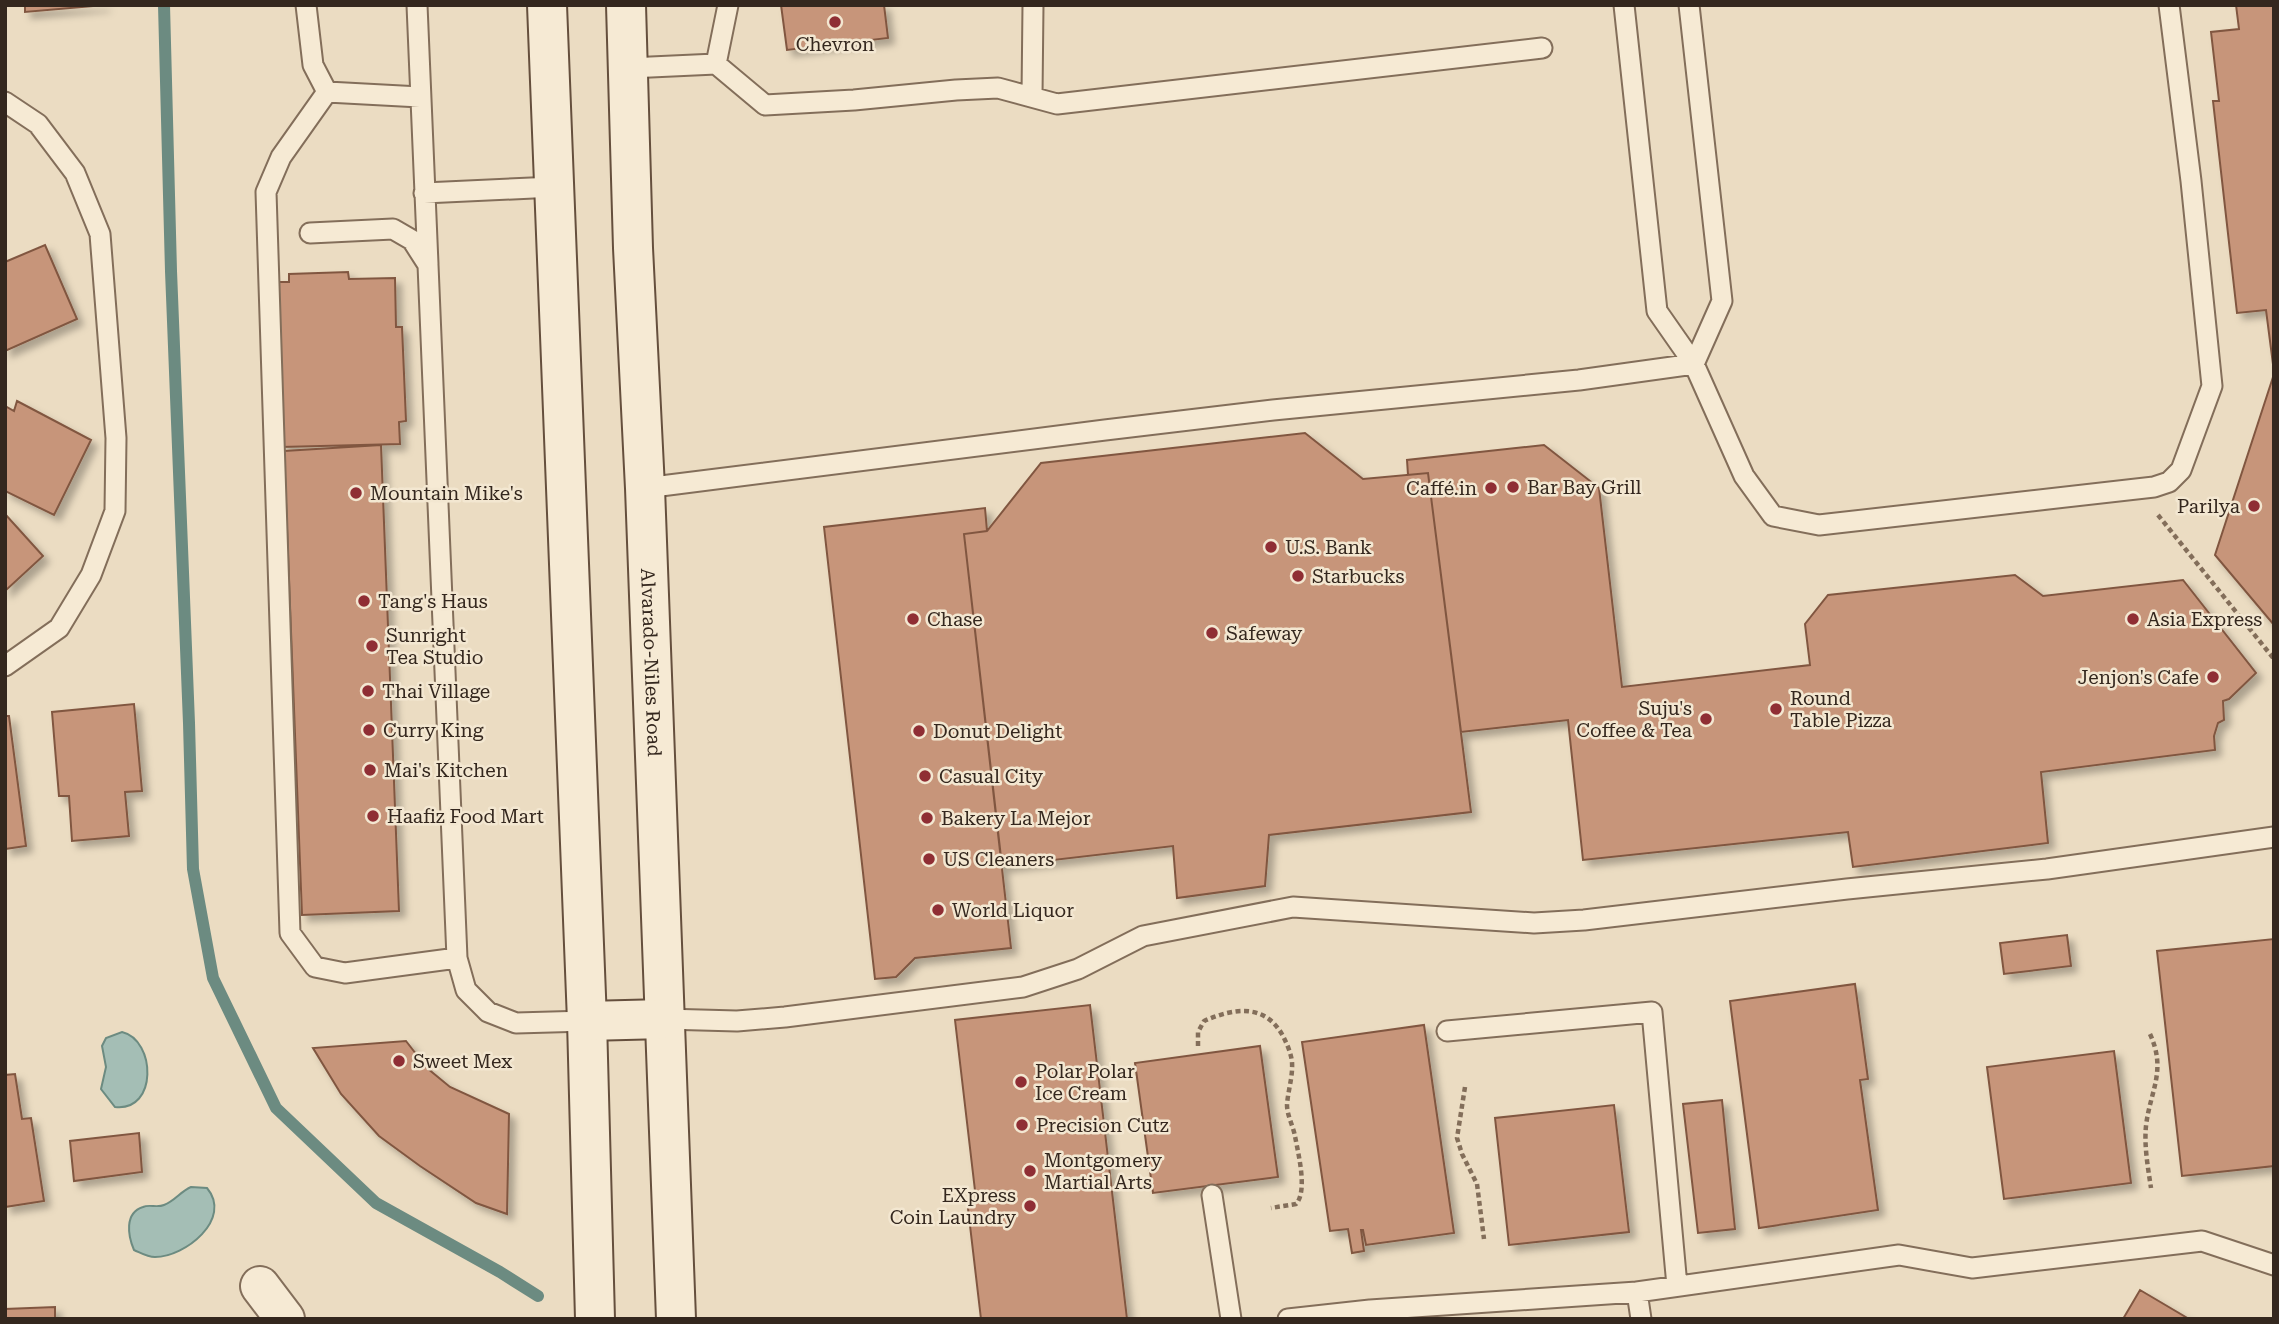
<svg xmlns="http://www.w3.org/2000/svg" width="2279" height="1324" font-family="'Roboto Serif',serif">
	<style>
		.water { fill: #a4beb5; stroke: #6c8b81; stroke-width: 2 }
		.lines { fill: none; stroke-linecap: round; stroke-linejoin: round }
		.stream { stroke: #6c8b81; stroke-width: 12 }
		.building { fill: #c7957a; stroke: #815741; stroke-width: 2; filter: url(#shadow) }
		.service-casing { stroke: #836e5a; stroke-width: 23 }
		.minor-casing { stroke: #836e5a; stroke-width: 42 }
		.secondary-casing { stroke: #654f3d; stroke-width: 42 }
		.path { stroke: #836e5a; stroke-width: 4.5; stroke-dasharray: 5 3.5; stroke-linecap: butt }
		.service { stroke: #f6ead4; stroke-width: 19 }
		.minor { stroke: #f6ead4; stroke-width: 38 }
		.secondary { stroke: #f6ead4; stroke-width: 38 }
		.poi-dot { fill: #8f2e34; stroke: #f3e7d1; stroke-width: 2.5 }
		.labels { text-anchor: middle; stroke-width: 5; stroke-linejoin: round; paint-order: stroke }
		.poi-label { font-size: 19px; fill: #34271e; stroke: #f3e7d1; text-anchor: start }
		.street-label { font-size: 19px; fill: #34271e; stroke: #f3e7d1 }
	</style>
	<defs>
		<filter id="shadow"><feDropShadow dx="6" dy="6" stdDeviation="3.5" flood-color="#0004"/></filter>
	</defs>
	<rect width="100%" height="100%" fill="#ebdcc2"/>
	<path class="water" d="M122,1032C156,1040 158,1112 115,1107L101,1089L106,1067L102,1046L106,1038Z
		M191,1187L207,1188C233,1219 185,1257 155,1257C147,1257 141,1253 134,1250C128,1236 124,1213 143,1207C149,1204 157,1208 164,1205C175,1201 181,1191 191,1187Z"/>
	<g class="lines">
		<path class="stream" d="M164,5L171,271L189,723L193,869L213,978L276,1108L376,1203L500,1272L538,1296"/>
	</g>
	<path class="building" d="M25,5H105L25,12Z
		M781,5H884L888,38L787,50Z
		M2236,5H2274V372L2266,310L2237,313L2213,101H2219L2211,32L2239,29Z
		M45,245L77,319L5,351V262Z
		M348,272L349,279L395,278L396,327H402L406,421L399,422L400,444L281,447L276,282H289V274Z
		M2274,374V625L2215,555Z
		M17,401L91,440L54,515L5,491V406L14,411Z
		M1305,433L1363,479L1428,473L1471,812L1269,835L1265,886L1177,898L1173,846L1002,866L964,534L987,531L1041,463Z
		M381,445L399,911L302,915L284,451Z
		M1544,445L1599,488L1622,687L1810,665L1805,624L1828,595L2015,575L2043,596L2183,580L2256,673L2229,699L2223,701L2224,720L2218,723L2214,736L2215,750L2041,772L2048,843L1853,867L1848,832L1583,860L1568,720L1461,732L1428,473L1408,475L1407,460Z
		M985,508L987,531L964,534L1011,948L915,958L896,977L875,979L824,527Z
		M5,514L43,556L5,591Z
		M134,704L142,791L125,792L129,836L72,841L69,796H59L52,712Z
		M5,716H9L26,846L5,849Z
		M2067,935L2071,966L2004,974L2000,943Z
		M2274,939V1166L2182,1176L2157,951Z
		M1855,984L1868,1079L1860,1080L1878,1210L1759,1228L1730,1001Z
		M1090,1005L1127,1319H981L967,1200L976,1199L955,1020Z
		M1424,1025L1454,1233L1366,1245L1363,1230H1361L1364,1251L1352,1253L1348,1229L1330,1231L1302,1042Z
		M406,1041L427,1068L450,1087L509,1114L507,1214L476,1203L420,1166L379,1136L341,1094L313,1048Z
		M1260,1046L1278,1177L1153,1193L1135,1063Z
		M2114,1051L2131,1183L2004,1199L1987,1067Z
		M15,1074L22,1119L31,1118L44,1201L5,1207V1075Z
		M1722,1100L1735,1229L1698,1233L1683,1104Z
		M1614,1105L1629,1232L1509,1245L1495,1118Z
		M139,1133L142,1172L74,1181L70,1141Z
		M2140,1290L2189,1319H2123Z
		M55,1307V1319H5V1309Z"/>
	<g class="lines">
		<g class="service-casing">
			<path id="service" d="M306,5L313,65L327,92L420,97
				M417,5L428,264
				M1624,5L1657,311L1694,364L1744,476L1773,516L1819,525L2154,487L2169,482L2181,470L2212,386L2191,181L2169,5
				M1689,5L1722,301L1694,364
				M716,64L728,5
				M629,68L716,64L765,105L854,100L956,90L998,88L1057,104L1542,48
				M327,92L281,157L266,192L290,933L315,967L345,973L457,958
				M1032,96L1033,5
				M5,102L38,124L75,173L100,234L116,438L115,511L91,575L59,628L5,666
				M424,193L554,187
				M310,233L393,229L412,240L428,265L457,958L466,990L488,1012L516,1023L587,1021
				M645,488L1105,430L1273,410L1579,380L1694,364
				M664,1019L737,1021L785,1017L1023,987L1078,969L1143,936L1293,907L1534,923L1584,920L1847,889L2047,869L2274,837
				M1447,1031L1652,1012L1677,1286
				M1212,1195L1231,1319
				M1637,1292L1641,1319
				M1288,1319L1370,1310L1637,1292L1899,1255L1972,1268L2202,1241L2274,1265"/>
		</g>
		<g class="minor-casing">
			<path id="minor" d="M260,1286L285,1319"/>
		</g>
		<g class="secondary-casing">
			<g id="secondary">
				<path d="M547,5L587,1021L595,1319"/>
				<path id="s1" d="M626,5L633,248L645,488L676,1319"/>
				<path d="M587,1021L664,1019"/>
			</g>
		</g>
		<path class="path" d="M2158,515L2274,659
			M2150,1034C2167,1071 2150,1091 2146,1126C2144,1146 2148,1168 2151,1188
			M1198,1046V1032L1204,1021C1234,1008 1265,1003 1283,1036C1287,1044 1291,1053 1292,1062C1293,1077 1288,1090 1287,1105C1287,1115 1293,1126 1295,1136C1298,1153 1308,1191 1296,1204L1271,1208
			M1465,1087L1457,1138L1462,1154L1477,1184L1484,1239"/>
		<use href="#service" class="service"/>
		<use href="#minor" class="minor"/>
		<use href="#secondary" class="secondary"/>
	</g>
	<g class="poi-dot">
		<circle cx="835" cy="22" r="7"/>
		<circle cx="1513" cy="487" r="7"/>
		<circle cx="1491" cy="488" r="7"/>
		<circle cx="356" cy="493" r="7"/>
		<circle cx="2254" cy="506" r="7"/>
		<circle cx="1271" cy="547" r="7"/>
		<circle cx="1298" cy="576" r="7"/>
		<circle cx="364" cy="601" r="7"/>
		<circle cx="913" cy="619" r="7"/>
		<circle cx="2133" cy="619" r="7"/>
		<circle cx="1212" cy="633" r="7"/>
		<circle cx="372" cy="646" r="7"/>
		<circle cx="2213" cy="677" r="7"/>
		<circle cx="368" cy="691" r="7"/>
		<circle cx="1776" cy="709" r="7"/>
		<circle cx="1706" cy="719" r="7"/>
		<circle cx="369" cy="730" r="7"/>
		<circle cx="919" cy="731" r="7"/>
		<circle cx="370" cy="770" r="7"/>
		<circle cx="925" cy="776" r="7"/>
		<circle cx="373" cy="816" r="7"/>
		<circle cx="927" cy="818" r="7"/>
		<circle cx="929" cy="859" r="7"/>
		<circle cx="938" cy="910" r="7"/>
		<circle cx="399" cy="1061" r="7"/>
		<circle cx="1021" cy="1082" r="7"/>
		<circle cx="1022" cy="1125" r="7"/>
		<circle cx="1030" cy="1171" r="7"/>
		<circle cx="1030" cy="1206" r="7"/>
	</g>
	<g class="labels">
		<g class="poi-label">
			<text x="835" y="51" text-anchor="middle">Chevron</text>
			<text x="1527" y="494">Bar Bay Grill</text>
			<text x="1477" y="495" text-anchor="end">Caffé.in</text>
			<text x="370" y="500">Mountain Mike's</text>
			<text x="2240" y="513" text-anchor="end">Parilya</text>
			<text x="1285" y="554">U.S. Bank</text>
			<text x="1312" y="583">Starbucks</text>
			<text x="378" y="608">Tang's Haus</text>
			<text x="927" y="626">Chase</text>
			<text x="2147" y="626">Asia Express</text>
			<text x="1226" y="640">Safeway</text>
			<text x="386" y="642">Sunright<tspan x="386" dy="22">Tea Studio</tspan></text>
			<text x="2199" y="684" text-anchor="end">Jenjon's Cafe</text>
			<text x="382" y="698">Thai Village</text>
			<text x="1790" y="705">Round<tspan x="1790" dy="22">Table Pizza</tspan></text>
			<text x="1692" y="715" text-anchor="end">Suju's<tspan x="1692" dy="22">Coffee &amp; Tea</tspan></text>
			<text x="383" y="737">Curry King</text>
			<text x="933" y="738">Donut Delight</text>
			<text x="384" y="777">Mai's Kitchen</text>
			<text x="939" y="783">Casual City</text>
			<text x="387" y="823">Haafiz Food Mart</text>
			<text x="941" y="825">Bakery La Mejor</text>
			<text x="943" y="866">US Cleaners</text>
			<text x="952" y="917">World Liquor</text>
			<text x="413" y="1068">Sweet Mex</text>
			<text x="1035" y="1078">Polar Polar<tspan x="1035" dy="22">Ice Cream</tspan></text>
			<text x="1036" y="1132">Precision Cutz</text>
			<text x="1044" y="1167">Montgomery<tspan x="1044" dy="22">Martial Arts</tspan></text>
			<text x="1016" y="1202" text-anchor="end">EXpress<tspan x="1016" dy="22">Coin Laundry</tspan></text>
		</g>
		<g class="street-label">
			<text dy="7" stroke="none"><textPath href="#s1" startOffset="658">Alvarado-Niles Road</textPath></text>
		</g>
	</g>
	<rect width="2279" height="1324" fill="none" stroke="#34271e" stroke-width="14"/>
</svg>
